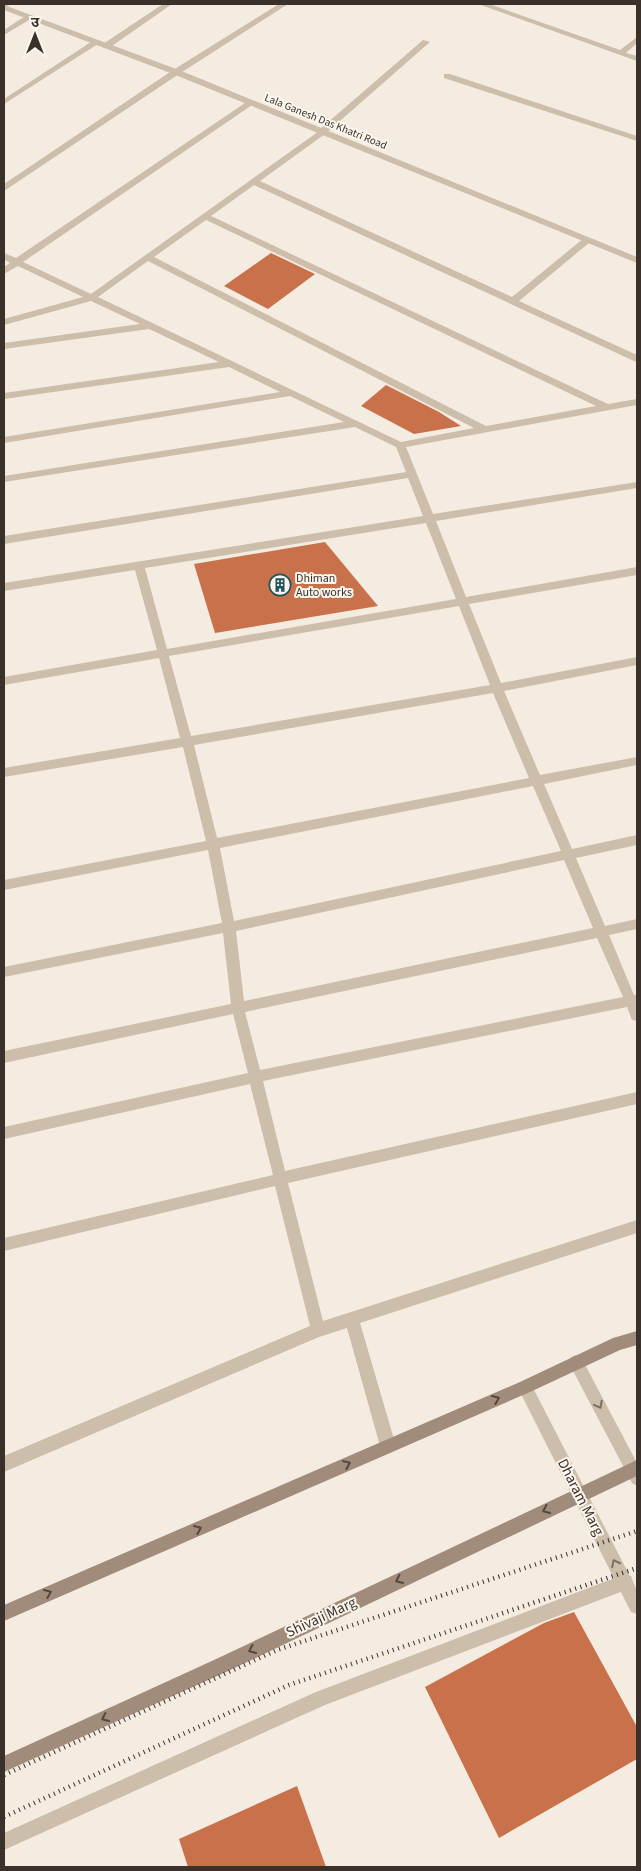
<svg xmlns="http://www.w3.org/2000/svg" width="641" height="1871" font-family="'Source Sans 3','Noto Sans Devanagari',sans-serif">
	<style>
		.building { fill: #c9714a }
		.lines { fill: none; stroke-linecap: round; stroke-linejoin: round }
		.service { fill: #cdbdab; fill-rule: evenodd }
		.minor { fill: #cdbdab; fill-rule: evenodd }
		.tertiary { fill: #cdbdab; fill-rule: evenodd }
		.secondary { fill: #a18c7c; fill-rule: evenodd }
		.rail { stroke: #3b312b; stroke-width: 4.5; stroke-dasharray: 1 4.5; stroke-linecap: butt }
		.oneway { stroke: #54483f }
		.oneway2 { stroke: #7d7065 }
		.labels { text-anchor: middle; stroke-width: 4; stroke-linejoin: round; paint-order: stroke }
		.far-street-label { font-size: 11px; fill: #3b312b; stroke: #fbf6ed }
		.poi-label { font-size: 12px; fill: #3b312b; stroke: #fbf6ed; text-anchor: start }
		.near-street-label { font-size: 15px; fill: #3b312b; stroke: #fbf6ed }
	</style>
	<rect width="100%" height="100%" fill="#f4ece0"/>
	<path class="building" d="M271,253L315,274L268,309L224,286Z
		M386,385L439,412L461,426L414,434L361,406Z
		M325,542L378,606L215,633L194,564Z
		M574,1612L637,1727V1759L499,1838L425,1687L544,1623Z
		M297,1786L326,1867H188L179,1839Z"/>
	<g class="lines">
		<path class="service" d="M423,40L430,42L325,134H319V130Z
			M444,74H450L637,136V141L444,78Z
			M625,1574L631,1576L633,1582L631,1588L325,1705L4,1850V1833L316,1692Z"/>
		<path class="minor" d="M4,4H11L4,8Z
			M163,4H172L109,48H103V44Z
			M279,4H288L179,74L4,191V184L173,70Z
			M478,4H489L620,50L637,37V43L626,53L637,56V61Z
			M27,15L34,17L4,35V30Z
			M94,40L101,42L4,104V99Z
			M248,101L255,103L23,262L91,294L322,129L325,130V134L260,181L512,297L584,238H590V242L519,301L637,355V362L634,361L254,185L211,216L608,404L637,399V405L406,447L433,514L637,482V488L436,521L466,597L637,567V575L469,604L501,683L637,657V665L504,691L540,775L637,757V765L544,784L572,849L637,835V845L576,858L605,926L637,919V929L609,935L634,995H637V1021L632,1020L627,1007L263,1081L285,1171L637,1092V1104L288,1183L323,1321L637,1220V1233L360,1323L396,1446L393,1451L388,1454L383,1451L380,1446L347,1328L319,1337L4,1472V1456L310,1326L275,1186L4,1251V1238L273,1175L250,1084L4,1139V1127L248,1073L233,1014L4,1063V1051L231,1004L223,933L4,977V967L222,923L208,850L4,890V880L206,841L183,747L4,777V768L180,738L159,658L4,685V677L157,650L135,570L4,591V583L423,516L408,478L4,544V536L406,472L396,447L355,427L4,482V476L344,422L290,396L4,443V437L280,392L229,367L4,399V393L219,362L149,329L4,349V343L140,324L91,301L4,325V319L83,297L18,266L4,274V267L10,263L4,259V253L16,258ZM206,220L596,406L486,426L154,257ZM148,261L474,428L401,442L98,297ZM426,523L456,599L167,649L145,568ZM459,606L490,685L191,736L169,656ZM493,693L529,778L217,838L194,745ZM533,786L561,851L234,921L220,848ZM564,860L593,928L244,1001L236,931ZM597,938L623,997L260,1070L245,1012Z"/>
		<path class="tertiary" d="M4,5L179,70L637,257V263L173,74L4,10Z
			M576,1355L581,1357L637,1463V1486L632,1483L571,1367L569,1362L571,1357Z
			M525,1380L530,1382L637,1590V1614L631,1612L520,1392L518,1387L520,1382Z"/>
		<path class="secondary" d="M637,1331V1345L620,1350L530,1392L4,1621V1605L520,1382L613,1338Z
			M637,1460V1476L226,1672L4,1772V1756L214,1660Z"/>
		<path class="rail" d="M4,1775L277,1650L637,1531
			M4,1817L289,1685L637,1568"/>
	</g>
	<defs><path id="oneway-chevron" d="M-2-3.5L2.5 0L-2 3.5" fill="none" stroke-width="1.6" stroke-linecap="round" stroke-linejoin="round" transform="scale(1.25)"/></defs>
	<g class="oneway">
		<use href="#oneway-chevron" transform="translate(496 1399) rotate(-23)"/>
		<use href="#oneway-chevron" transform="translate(347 1464) rotate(-23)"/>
		<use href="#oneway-chevron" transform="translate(546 1510) rotate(155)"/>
		<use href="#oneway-chevron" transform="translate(198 1529) rotate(-23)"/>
		<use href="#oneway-chevron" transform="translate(399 1580) rotate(155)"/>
		<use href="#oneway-chevron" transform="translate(48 1593) rotate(-23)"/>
		<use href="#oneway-chevron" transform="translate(252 1650) rotate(155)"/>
		<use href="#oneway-chevron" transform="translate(105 1718) rotate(155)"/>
	</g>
	<g class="oneway2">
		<use href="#oneway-chevron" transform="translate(599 1405) rotate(62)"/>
		<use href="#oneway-chevron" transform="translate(615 1563) rotate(-117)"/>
	</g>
	<defs>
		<g id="building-ring" transform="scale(1.125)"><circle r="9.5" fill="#fbf6ed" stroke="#1e555e" stroke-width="1.5"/><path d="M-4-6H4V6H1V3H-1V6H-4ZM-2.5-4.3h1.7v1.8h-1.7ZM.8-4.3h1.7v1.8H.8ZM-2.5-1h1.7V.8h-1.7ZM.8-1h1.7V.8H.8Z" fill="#1e555e"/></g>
	</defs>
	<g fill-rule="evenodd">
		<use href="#building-ring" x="280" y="585"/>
	</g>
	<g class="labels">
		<g class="far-street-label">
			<text transform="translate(326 121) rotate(22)" y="4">Lala Ganesh Das Khatri Road</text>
		</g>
		<g class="poi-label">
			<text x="296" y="582">Dhiman<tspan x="296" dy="14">Auto works</tspan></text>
		</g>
		<g class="near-street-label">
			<text transform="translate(581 1497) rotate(63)" y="5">Dharam Marg</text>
			<text transform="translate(321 1617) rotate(-25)" y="5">Shivaji Marg</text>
		</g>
	</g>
	<rect width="641" height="1871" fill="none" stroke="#3b312b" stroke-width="10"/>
	<g transform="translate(35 35)" stroke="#fbf6ed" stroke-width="4" paint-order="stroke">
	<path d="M0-4L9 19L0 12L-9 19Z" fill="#3b312b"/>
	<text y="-8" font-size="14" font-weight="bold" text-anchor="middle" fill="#3b312b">उ</text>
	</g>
</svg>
